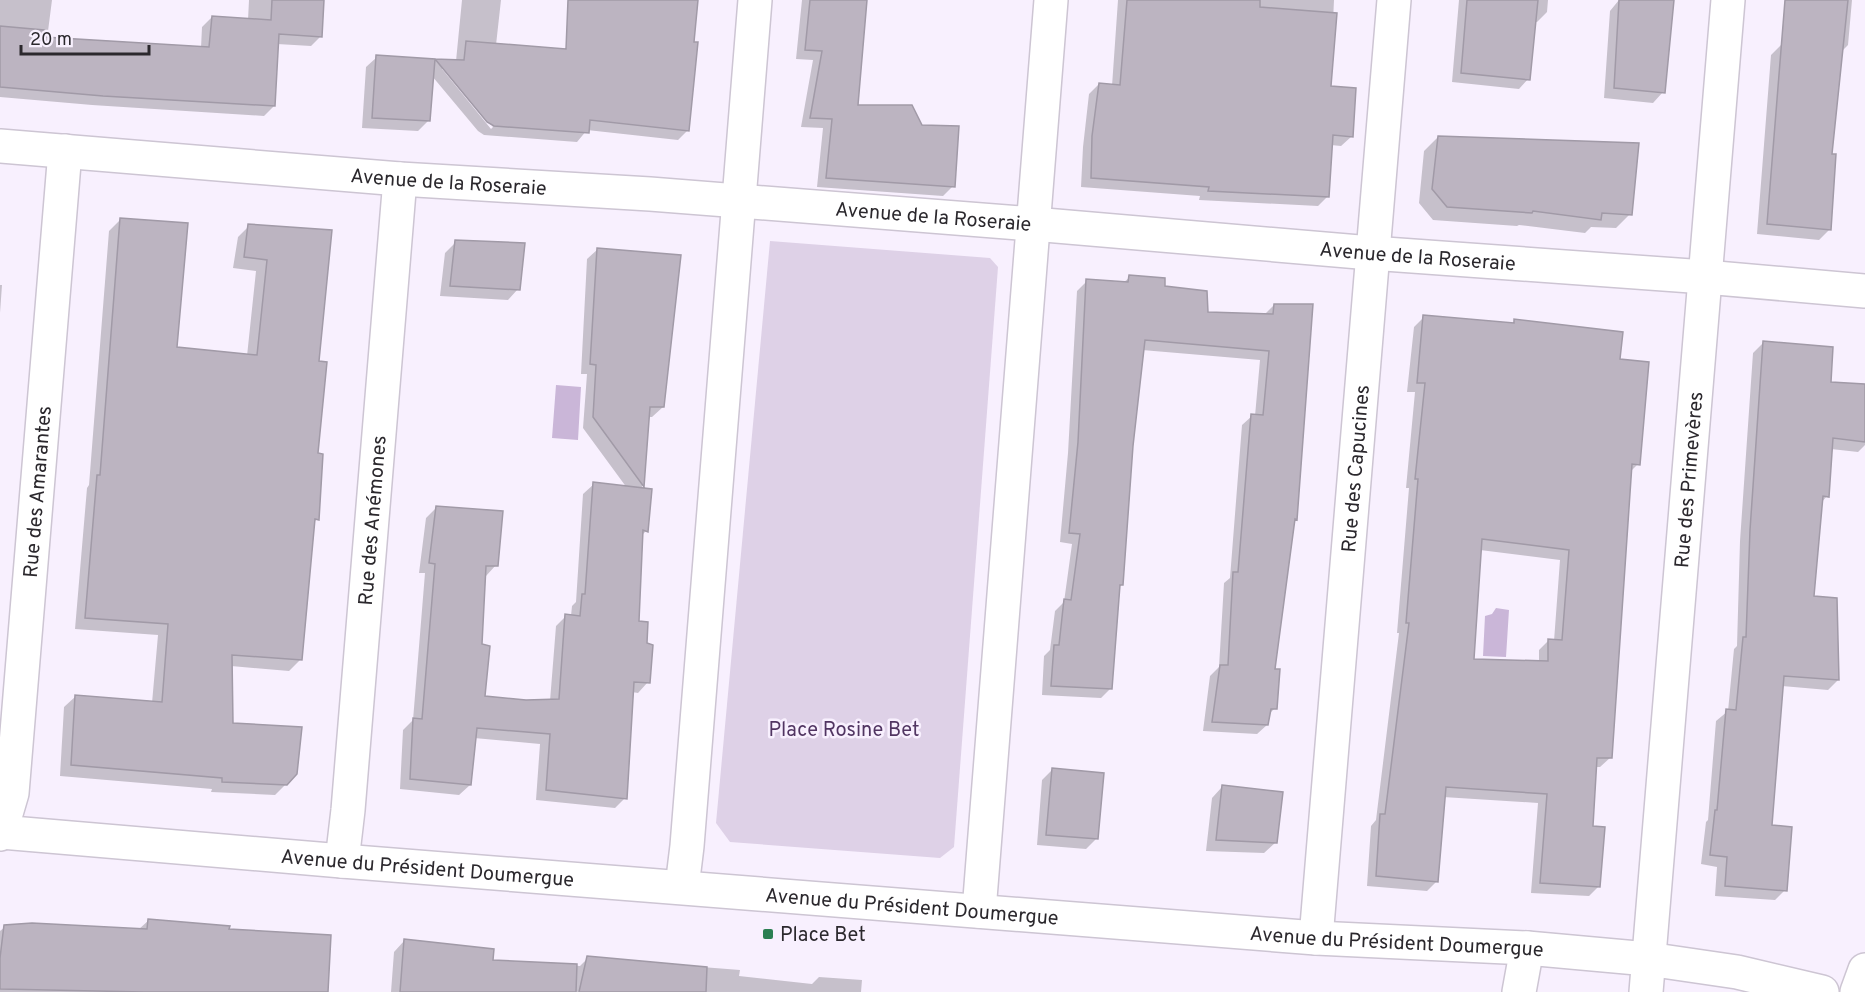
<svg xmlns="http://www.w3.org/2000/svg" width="1865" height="992" font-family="Overpass,sans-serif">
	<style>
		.green { fill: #ded1e7 }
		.water { fill: #cab6d8 }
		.shadow { fill: #0003; fill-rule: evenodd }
		.building { fill: #bcb4c1; stroke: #a19aa7; stroke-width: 1.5; fill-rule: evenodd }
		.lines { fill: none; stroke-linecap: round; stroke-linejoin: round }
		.minor-casing { stroke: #cdc5d3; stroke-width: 36 }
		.minor { stroke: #fff; stroke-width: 33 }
		.poi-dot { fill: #2b7f52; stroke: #f8f0fe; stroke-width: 2 }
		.labels { text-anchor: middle; stroke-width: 5; stroke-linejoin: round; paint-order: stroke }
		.street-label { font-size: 20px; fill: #2b282d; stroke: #f8f0fe }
		.park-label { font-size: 20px; fill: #513562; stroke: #f8f0fe }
		.poi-label { font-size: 20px; fill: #2b282d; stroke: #f8f0fe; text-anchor: start }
	</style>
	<rect width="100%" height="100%" fill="#f8f0fe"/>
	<path class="green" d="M770,241L990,258L998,267L954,847L940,858L730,842L716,823Z"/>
	<path class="water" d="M556,385L581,387L578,440L552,438Z
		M1496,608L1509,610L1506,657L1483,656L1485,616L1492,614Z"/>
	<path class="shadow" d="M0,0H52L47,39L201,48L202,27L212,17L248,20L249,0H323L320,37L311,46L277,44L274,106L264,116L92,105L0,97Z
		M462,0H501L496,45L590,52L596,0H697L688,130L678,140L587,130L577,142L484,135L478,131L432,76L429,120L418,131L362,128L366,67L377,57L433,63L436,60L456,61ZM442,69H446L493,127L491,129Z
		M802,0H865L856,106L953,186L943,196L817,187L823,128L801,127L813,60L796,59Z
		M1118,0H1334L1330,87L1351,137L1341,146L1331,145L1328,196L1318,206L1199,200L1200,196L1081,187L1083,147L1089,94L1099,84L1112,86Z
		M1459,0H1548L1547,12L1537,22H1534L1528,79L1519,89L1452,82Z
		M1619,0H1669L1663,92L1653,103L1604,98L1610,11Z
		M1788,0H1852L1848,45L1841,52L1830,155V229L1819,240L1757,234L1771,55L1781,45H1786Z
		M1438,137L1630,214L1616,228L1591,227L1585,233L1519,225L1517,226L1433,220L1419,203L1424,151Z
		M121,219L175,348L247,356L256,271L233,268L238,237L249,226L330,231L317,363V519L313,523L300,660L289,671L231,666L232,725L286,784L275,795L211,792L212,789L60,776L64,707L76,696L152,703L158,635L75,629L87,488L89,485L109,231Z
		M456,242L518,289L508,300L440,296L445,253Z
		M598,249L663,407L652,417H647L642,487L640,489L646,531L641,536L637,622L645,644L648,682L638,693L632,692L625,798L615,808L536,800L540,744L474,738L470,785L459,795L400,789L403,730L413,720L425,573H419L426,518L436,508L496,565L486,576H484L480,645L484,698L550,701L556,626L566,616H571L572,606L576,602L583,494L594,484L627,488L583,428L587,374H581L587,259Z
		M1130,277L1163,288L1207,314L1264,315L1274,305L1295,519L1293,521L1273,670L1275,708L1268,715L1267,725L1257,734L1203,731L1210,676L1219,667L1224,583L1230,578L1242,425L1252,416H1255L1260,360L1142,350L1131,445L1121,585L1118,588L1111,688L1101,698L1042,695L1044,656L1050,650L1055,611L1064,602L1072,544L1060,542L1068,453L1077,291L1087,281L1123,283Z
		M0,285H2L0,313Z
		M1424,317L1511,325L1515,320L1619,360L1638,464L1630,472L1611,757L1600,767H1595L1591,827L1599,886L1589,896L1531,893L1538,803L1443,797L1437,881L1427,891L1367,886L1371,826L1376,820L1399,633H1397L1409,488H1406L1415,392H1407L1414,327ZM1480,550L1560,560L1554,641L1549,640L1539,650V663L1472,660Z
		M1763,343L1829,383L1865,386V445L1858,452L1831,449L1827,496L1821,503L1812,597L1838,680L1828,690L1782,686L1771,827L1785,890L1775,900L1715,896L1717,867L1701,864L1706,822L1708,820L1716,721L1728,711L1734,649L1737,646L1740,541L1753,353Z
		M1053,769L1097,838L1086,849L1037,845L1042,780Z
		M1222,787L1275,843L1264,853L1206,851L1212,798Z
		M149,920L228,930L326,992H0V931L5,927L138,930Z
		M404,941L491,961L580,966L588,958L740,970L739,976L812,984L819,977L862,980L861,992H391L394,952Z"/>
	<path class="building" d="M272,0H324L322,37L279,34L275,106L103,96L0,87V26L44,30V37L209,47L212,16L271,20Z
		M568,0H698L694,42H698L689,131L590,120L589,133L494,126L487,122L435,59L464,60L466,41L566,49Z
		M810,0H867L858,105H912L922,125L959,126L955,187L826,178L832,119L810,118L822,51L805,50Z
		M1127,0H1260V7L1337,13L1331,86L1356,88L1353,137L1333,135L1329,197L1208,191L1209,187L1091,178L1092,136L1099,83L1120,85Z
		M1467,0H1538L1530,80L1461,73Z
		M1619,0H1674L1665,93L1614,88Z
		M1785,0H1848L1832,154H1836L1831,230L1767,224Z
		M376,55L435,59L430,121L372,118Z
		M1438,136L1639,143L1632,215L1602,213L1601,220L1533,211L1532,213L1447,207L1432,189Z
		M120,218L188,223L177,347L257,355L267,260L244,257L248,224L332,230L319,361L327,362L318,453L323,454L319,520L315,519L302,660L232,655L233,723L302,727L297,774L287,785L222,782V778L71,765L75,695L162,702L168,624L85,618L97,475H100Z
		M455,240L525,243L520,290L450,286Z
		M597,248L681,255L664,407H650L644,487L593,417L596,365L590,364Z
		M1129,275L1165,278V286L1207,291L1208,312L1273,314L1274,304H1313L1297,520L1295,519L1275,669H1280L1277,709H1271L1268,725L1212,722L1220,665H1228L1233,572H1238L1251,414L1263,415L1269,351L1145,340L1133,446L1123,585H1120L1112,689L1051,686L1054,645H1059L1064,599L1071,600L1080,534L1069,533L1078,442L1086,279L1128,282Z
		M1423,315L1514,323V319L1623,332L1620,359L1649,362L1640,465L1632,464L1612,758H1597L1593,826L1605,827L1600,887L1540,883L1547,794L1446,787L1438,882L1376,876L1380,814H1385L1409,623H1406L1418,479H1415L1425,383H1417ZM1482,539L1569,550L1562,640L1548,639V661L1474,659Z
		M1763,341L1833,347L1831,382L1865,384V442L1833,438L1829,497L1823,496L1814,596L1837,598L1839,680L1784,676L1772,825L1792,827L1787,891L1725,886L1727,857L1710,855L1715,810H1717L1726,709L1736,710L1743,637H1746L1750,530Z
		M593,482L652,489L648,532L643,530L639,621L648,622L647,643L653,645L650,683L634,682L627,799L546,790L550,734L477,728L471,785L410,779L413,718L422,719L435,564L429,563L436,506L503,511L498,566H486L482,644L490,646L485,696L526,700L559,699L565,614L580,616L582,594H585Z
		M1052,768L1104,773L1098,839L1046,835Z
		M1222,785L1283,792L1277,843L1216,840Z
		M148,919L230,926L229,929L331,935L328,992H144L0,989V958L4,925L32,923L147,929Z
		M404,939L494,949L493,960L577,964L576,992H400Z
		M587,956L707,967L706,992H579Z"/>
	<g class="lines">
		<g class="minor-casing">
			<g id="minor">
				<path id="s1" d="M0,146L400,179L650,194L1033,224L1371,253L1705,277L1865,291"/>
				<path id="s2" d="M0,832L342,861L1316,938L1527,948L1648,959L1737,972L1822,992"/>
				<path id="s3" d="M0,834L12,793L65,151"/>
				<path id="s4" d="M342,861L348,810L400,179"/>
				<path d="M682,887L687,846L755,0"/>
				<path d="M979,911L1051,0"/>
				<path id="s5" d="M1316,938L1394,0"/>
				<path d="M1519,992L1527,948"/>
				<path id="s6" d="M1646,992L1728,0"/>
				<path d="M1857,992L1865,970"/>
			</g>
		</g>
		<use href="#minor" class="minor"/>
	</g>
	<rect class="poi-dot" x="762" y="928" width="12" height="12" rx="3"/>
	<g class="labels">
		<g class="street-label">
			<text dy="7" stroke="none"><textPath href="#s1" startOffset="450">Avenue de la Roseraie</textPath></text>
			<text dy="7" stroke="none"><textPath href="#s1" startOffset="936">Avenue de la Roseraie</textPath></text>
			<text dy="7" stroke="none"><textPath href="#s1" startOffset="1422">Avenue de la Roseraie</textPath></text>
			<text dy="7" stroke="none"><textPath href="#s5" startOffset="471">Rue des Capucines</textPath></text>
			<text dy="7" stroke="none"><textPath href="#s6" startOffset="514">Rue des Primevères</textPath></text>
			<text dy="7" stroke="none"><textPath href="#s3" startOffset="345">Rue des Amarantes</textPath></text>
			<text dy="7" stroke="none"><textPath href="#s4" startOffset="342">Rue des Anémones</textPath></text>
			<text dy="7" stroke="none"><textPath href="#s2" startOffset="429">Avenue du Président Doumergue</textPath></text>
			<text dy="7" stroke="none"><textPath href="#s2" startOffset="915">Avenue du Président Doumergue</textPath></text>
			<text dy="7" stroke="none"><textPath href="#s2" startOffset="1401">Avenue du Président Doumergue</textPath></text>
		</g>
		<g class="park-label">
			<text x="844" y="736">Place Rosine Bet</text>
		</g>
		<g class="poi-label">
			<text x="780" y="941">Place Bet</text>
		</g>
	</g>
	<path d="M21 45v9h128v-9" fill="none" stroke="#2b282d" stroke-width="3"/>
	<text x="30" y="45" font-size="18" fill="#2b282d" stroke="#f8f0fe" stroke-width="4.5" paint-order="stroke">20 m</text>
</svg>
